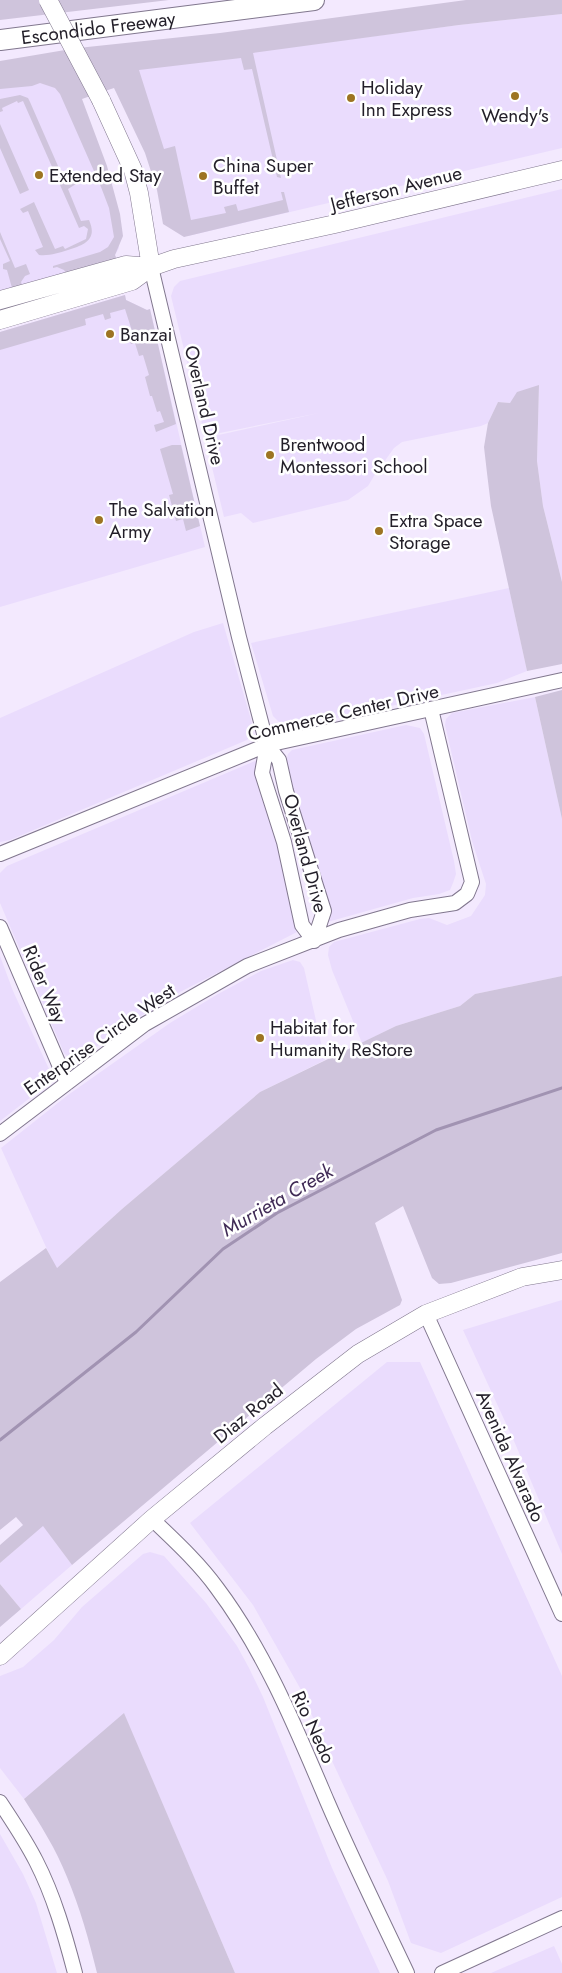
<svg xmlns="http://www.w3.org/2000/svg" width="562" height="1973" font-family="Jost,sans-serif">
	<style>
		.built { fill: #eadcfd }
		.green { fill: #cfc4dc }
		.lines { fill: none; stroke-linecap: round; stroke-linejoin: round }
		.stream { stroke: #a193b2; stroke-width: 3 }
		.minor-casing { stroke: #81778e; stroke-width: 16 }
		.major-casing { stroke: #81778e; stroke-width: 19 }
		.highway-casing { stroke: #81778e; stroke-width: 22 }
		.minor { stroke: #fff; stroke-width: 14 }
		.major { stroke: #fff; stroke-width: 18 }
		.highway { stroke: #fff; stroke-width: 20 }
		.major-bridge-casing { stroke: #81778e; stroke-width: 19; stroke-linecap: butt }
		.major-bridge { stroke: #fff; stroke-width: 18 }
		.poi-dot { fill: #9d7422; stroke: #fff; stroke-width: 2 }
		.labels { text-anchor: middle; stroke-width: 5; stroke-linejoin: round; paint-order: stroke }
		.street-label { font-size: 19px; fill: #221e28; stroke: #fff }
		.poi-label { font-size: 19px; fill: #221e28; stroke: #fff; text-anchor: start }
		.water-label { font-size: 20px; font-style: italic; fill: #402b56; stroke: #fff }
	</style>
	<rect width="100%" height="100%" fill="#f3e9fe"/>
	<path class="built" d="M562,14V148L188,236L171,173L137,67L459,25Z
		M56,79L110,197L119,248L115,255L117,260L0,291V84Z
		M562,189V582L543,506L537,461L539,385L510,403L498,402L488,423L481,426L402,442L394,448L374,476L368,486L348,500L253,523L241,513L224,517L205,438L319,413L205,436L171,296L174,287L180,281Z
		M125,295L126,300L147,310L150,309L205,547L0,607V332Z
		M509,588L527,671L497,683L289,728L283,726L273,716L251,643Z
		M223,623L252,723V733L247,740L10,840L0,842V718L194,632Z
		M535,697L562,819V976L475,994L460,1006L396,1026L362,1043L332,970L328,955L329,947L334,942L420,919L429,918L447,925L471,916L485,895L486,884L472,841L445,725L446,719L452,713Z
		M406,725L420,728L424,734L454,861L456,874L453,883L450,890L439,894L413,898L331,921L324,922L320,919L286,761L288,754L292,750Z
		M255,761L262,763L297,932L178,993L136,1019L76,1061L69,1058L64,1053L0,903V873L7,866Z
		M0,956L13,991L49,1069V1080L44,1087L0,1121Z
		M293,960L300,962L304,968L325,1060L260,1092L122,1209L56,1269L1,1148L68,1095L170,1023L218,994L261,971Z
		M562,1300V1554L514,1441L463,1330Z
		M387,1362H420L562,1676V1897L441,1953L411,1943L388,1881L333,1763L300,1688L253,1605L190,1523Z
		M43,1525L72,1565L21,1609L0,1584V1563Z
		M150,1552L164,1556L206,1603L237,1646L249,1668L263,1697L332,1868L380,1973H235L124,1714L24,1799L0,1768V1676L23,1667L54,1640L82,1607L143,1554Z
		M0,1834L23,1874L36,1903L57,1973H0Z
		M554,1946L562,1964V1973H491Z"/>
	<path class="green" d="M0,0H169L0,20Z
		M466,0H562V14L459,25L253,53L281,178L277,177L252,69L244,70L241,58L139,70L164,149L175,146L191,220L226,213L224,207L236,204L238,211L283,200L281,192H284L289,212L184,237L163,224L157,190L145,153L114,88L102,92L78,48L220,33Z
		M71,49L96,94L82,99L107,166L120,214L123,236L115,255L117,260L66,273L64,270L57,267L53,268V266L100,252L108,247L114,237L109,208L101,187L60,94L55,88L40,83L32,86L0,89V61Z
		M20,95L28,98L30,102L65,182L73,178L76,184L68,189L81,221L89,220C98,240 84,245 68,250C58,253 50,256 39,255L35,250L43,247L28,211L23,213L20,209L34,202L55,249L63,246L65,249L86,239L88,229L84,226L79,228L23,101L18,103L17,101L2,108L3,111L0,112V99Z
		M0,124L29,190L20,194L0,148Z
		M0,232L15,268L26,264L30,274L25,276L21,282L22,285L12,288L7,270L3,269V264L10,261L0,239Z
		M125,295L126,300L147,310L150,309L176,424L156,432L154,425L164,422L160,411L157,412L152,396H150L145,377L149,375L143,355L139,356L135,343L131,344L130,342L138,340L135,330L132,331L125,309L110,313L111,318L105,320L103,314L85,319L86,325L0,350V332Z
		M539,385L537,461L543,506L562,582V664L527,671L491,506L487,473L484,447L488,423L498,402L510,403L517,392Z
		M172,445H181L200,526L186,531L183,519L176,521L169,495L173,494L160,449Z
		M562,690V819L535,697Z
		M562,976V1253L451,1283L439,1284L432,1278L403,1206L375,1223L402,1300L400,1305L356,1329L316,1359L72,1565L43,1526L0,1563V1545L23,1525L16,1517L0,1530V1282L46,1248L57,1268L122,1209L260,1092L396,1026L460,1006L475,994Z
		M0,1584L21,1609L0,1627Z
		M124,1713L235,1973H97C89,1940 80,1908 67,1877C56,1849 40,1824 24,1799Z"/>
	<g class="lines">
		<path class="stream" d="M0,1440L136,1332L223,1249L277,1213L436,1130L562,1088"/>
		<g class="minor-casing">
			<path id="minor" d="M151,267L239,637L267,745L262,773L284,842L302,925L314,941
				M267,745L279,760L286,791L324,911L314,941
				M0,854L267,745L562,680
				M0,927L67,1083
				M0,1134L145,1024L247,966L339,930L410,910L455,903L467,894L472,882L431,709
				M426,1314L562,1614
				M152,1519C175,1541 199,1563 217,1588C265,1652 296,1728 327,1801C352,1859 380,1916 407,1973
				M0,1802C13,1822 26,1841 36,1861C54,1896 65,1935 75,1973
				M442,1973L562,1918"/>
		</g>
		<g class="major-casing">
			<path id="major" d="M101,100L133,170L139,193L151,267
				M0,300L126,265L151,267
				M0,320L132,281L151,267L174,259L335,224L562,170
				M0,1656L152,1519L265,1426L358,1354L426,1314L522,1277L562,1270"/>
		</g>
		<g class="highway-casing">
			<g id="highway">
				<path id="s1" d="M0,40L314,0"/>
			</g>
		</g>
		<use href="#minor" class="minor"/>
		<use href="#major" class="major"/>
		<use href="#highway" class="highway"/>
		<g class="major-bridge-casing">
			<path id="major-bridge" d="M48,0L101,100"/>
		</g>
		<use href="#major-bridge" class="major-bridge"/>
	</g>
	<g class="poi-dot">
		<circle cx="515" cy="96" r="5"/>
		<circle cx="351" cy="98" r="5"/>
		<circle cx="39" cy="175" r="5"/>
		<circle cx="203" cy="176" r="5"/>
		<circle cx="110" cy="334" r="5"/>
		<circle cx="270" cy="455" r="5"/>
		<circle cx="99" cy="520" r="5"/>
		<circle cx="379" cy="531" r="5"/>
		<circle cx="260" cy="1038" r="5"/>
	</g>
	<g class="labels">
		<g class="street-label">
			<text dy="7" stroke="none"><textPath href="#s1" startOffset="99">Escondido Freeway</textPath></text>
			<text transform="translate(396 188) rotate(-14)" y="7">Jefferson Avenue</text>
			<text transform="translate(205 405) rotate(77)" y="7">Overland Drive</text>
			<text transform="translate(343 712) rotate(-13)" y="7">Commerce Center Drive</text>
			<text transform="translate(306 853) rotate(75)" y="7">Overland Drive</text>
			<text transform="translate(45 984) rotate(67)" y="7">Rider Way</text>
			<text transform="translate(99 1039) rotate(-35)" y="7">Enterprise Circle West</text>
			<text transform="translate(248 1413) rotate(-39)" y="7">Diaz Road</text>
			<text transform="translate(511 1456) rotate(66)" y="7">Avenida Alvarado</text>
			<text transform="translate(314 1727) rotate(65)" y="7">Rio Nedo</text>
		</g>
		<g class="poi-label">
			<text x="361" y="94">Holiday<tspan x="361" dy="22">Inn Express</tspan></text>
			<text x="515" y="122" text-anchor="middle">Wendy's</text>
			<text x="213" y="172">China Super<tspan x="213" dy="22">Buffet</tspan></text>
			<text x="49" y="182">Extended Stay</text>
			<text x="120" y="341">Banzai</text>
			<text x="280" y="451">Brentwood<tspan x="280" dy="22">Montessori School</tspan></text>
			<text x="109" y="516">The Salvation<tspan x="109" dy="22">Army</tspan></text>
			<text x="389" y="527">Extra Space<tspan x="389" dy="22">Storage</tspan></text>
			<text x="270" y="1034">Habitat for<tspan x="270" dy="22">Humanity ReStore</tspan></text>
		</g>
		<g class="water-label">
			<text transform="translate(277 1200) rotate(-30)" y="7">Murrieta Creek</text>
		</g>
	</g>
</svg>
